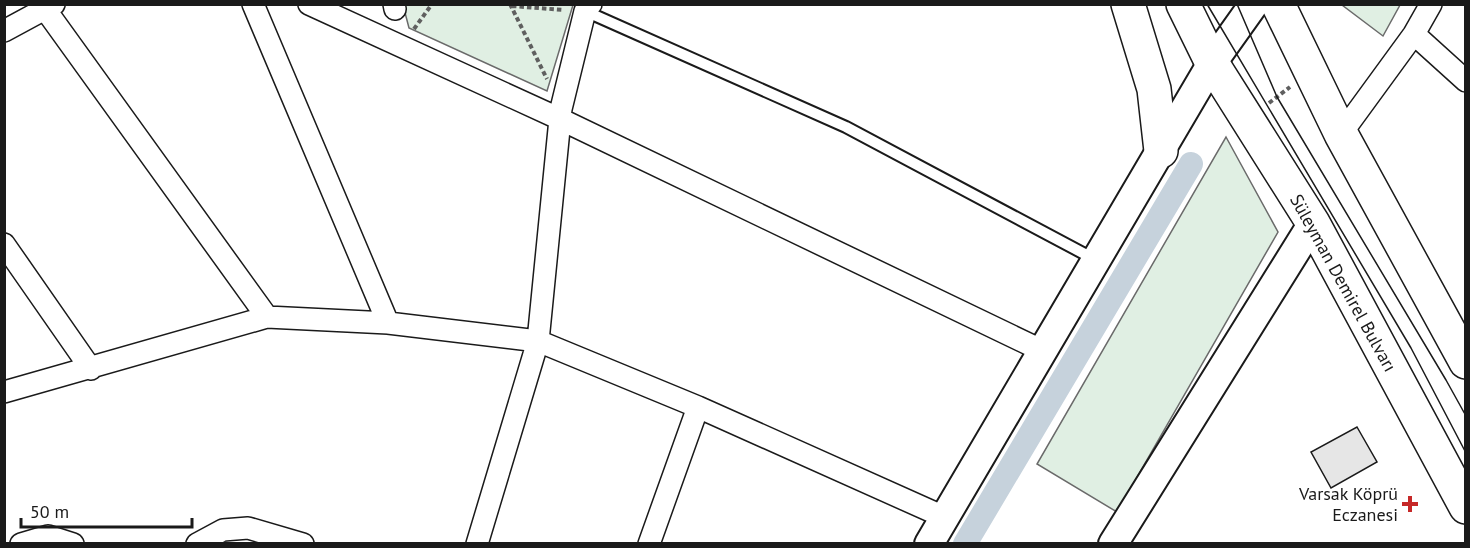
<svg xmlns="http://www.w3.org/2000/svg" width="1470" height="548" font-family="'PT Sans',sans-serif">
	<style>
		.green { fill: #e0efe3; stroke: #6a6a6a; stroke-width: 1.5 }
		.lines { fill: none; stroke-linecap: round; stroke-linejoin: round }
		.canal { stroke: #c6d2dc; stroke-width: 24 }
		.building { fill: #e6e6e6; stroke: #1a1a1a; stroke-width: 1.5 }
		.lane-casing { stroke: #1a1a1a; stroke-width: 14 }
		.street-casing { stroke: #1a1a1a; stroke-width: 24 }
		.secondary-casing { stroke: #1a1a1a; stroke-width: 32 }
		.primary-casing { stroke: #1a1a1a; stroke-width: 36 }
		.path { stroke: #5f5f5f; stroke-width: 4; stroke-dasharray: 4.5 3; stroke-linecap: butt }
		.lane { stroke: #fff; stroke-width: 10 }
		.street { stroke: #fff; stroke-width: 21 }
		.secondary { stroke: #fff; stroke-width: 28 }
		.primary { stroke: #fff; stroke-width: 33 }
		.tram { stroke: #1a1a1a; stroke-width: 1.5 }
		.poi-dot { fill: #c62828; stroke: #fff; stroke-width: 2 }
		.labels { text-anchor: middle; stroke-width: 4.5; stroke-linejoin: round; paint-order: stroke }
		.street-label { font-size: 18px; fill: #1a1a1a; stroke: #fff }
		.poi-label { font-size: 18px; fill: #1a1a1a; stroke: #fff; text-anchor: end }
	</style>
	<rect width="100%" height="100%" fill="#fff"/>
	<path class="green" d="M403,5H573L547,91L409,28Z
		M1342,5H1400L1383,36Z
		M1226,137L1278,232L1117,512L1037,464Z"/>
	<g class="lines">
		<path class="canal" d="M965,544L1191,164"/>
	</g>
	<path class="building" d="M1357,427L1377,462L1331,488L1311,452Z"/>
	<g class="lines">
		<g class="lane-casing">
			<path id="lane" d="M585,11L846,127L1094,259"/>
		</g>
		<g class="street-casing">
			<path id="street" d="M253,4L388,323
				M309,4L560,119L1043,351
				M394,4L395,9
				M45,9L267,317
				M4,31L54,4
				M1414,34L1466,81
				M1341,134L1414,34L1431,4
				M4,244L91,369
				M4,392L267,317L388,323L538,341L698,407L944,517
				M21,544L48,536L73,544
				M197,544L223,530L248,528L303,544
				M477,544L538,341L561,109L585,11L591,4
				M649,544L698,407"/>
		</g>
		<g class="secondary-casing">
			<path id="secondary" d="M929,544L1212,63L1254,4
				M1113,544L1313,223"/>
		</g>
		<g class="primary-casing">
			<path id="primary" d="M1128,4L1154,89L1161,151
				M1183,4L1212,63L1313,223L1466,507
				M1278,4L1341,134L1466,362"/>
		</g>
		<path class="path" d="M510,4L547,79
			M512,6L564,10
			M414,29L432,4
			M1269,103L1290,87"/>
		<use href="#lane" class="lane"/>
		<use href="#street" class="street"/>
		<use href="#secondary" class="secondary"/>
		<use href="#primary" class="primary"/>
		<path class="tram" d="M1207,4L1411,348L1466,453
			M1237,4L1277,97L1446,380L1466,416"/>
	</g>
	<path class="poi-dot" d="M1407 495h6v6h6v6h-6v6h-6v-6h-6v-6h6z"/>
	<g class="labels">
		<g class="street-label">
			<text transform="translate(1343 283) rotate(61)" y="6">Süleyman Demirel Bulvarı</text>
		</g>
		<g class="poi-label">
			<text x="1398" y="500">Varsak Köprü<tspan x="1398" dy="21">Eczanesi</tspan></text>
		</g>
	</g>
	<rect width="1470" height="548" fill="none" stroke="#1a1a1a" stroke-width="12"/>
	<path d="M21 518v9h171v-9" fill="none" stroke="#1a1a1a" stroke-width="3"/>
	<text x="30" y="518" font-size="18" fill="#1a1a1a" stroke="#ffffff" stroke-width="4.5" paint-order="stroke">50 m</text>
</svg>
